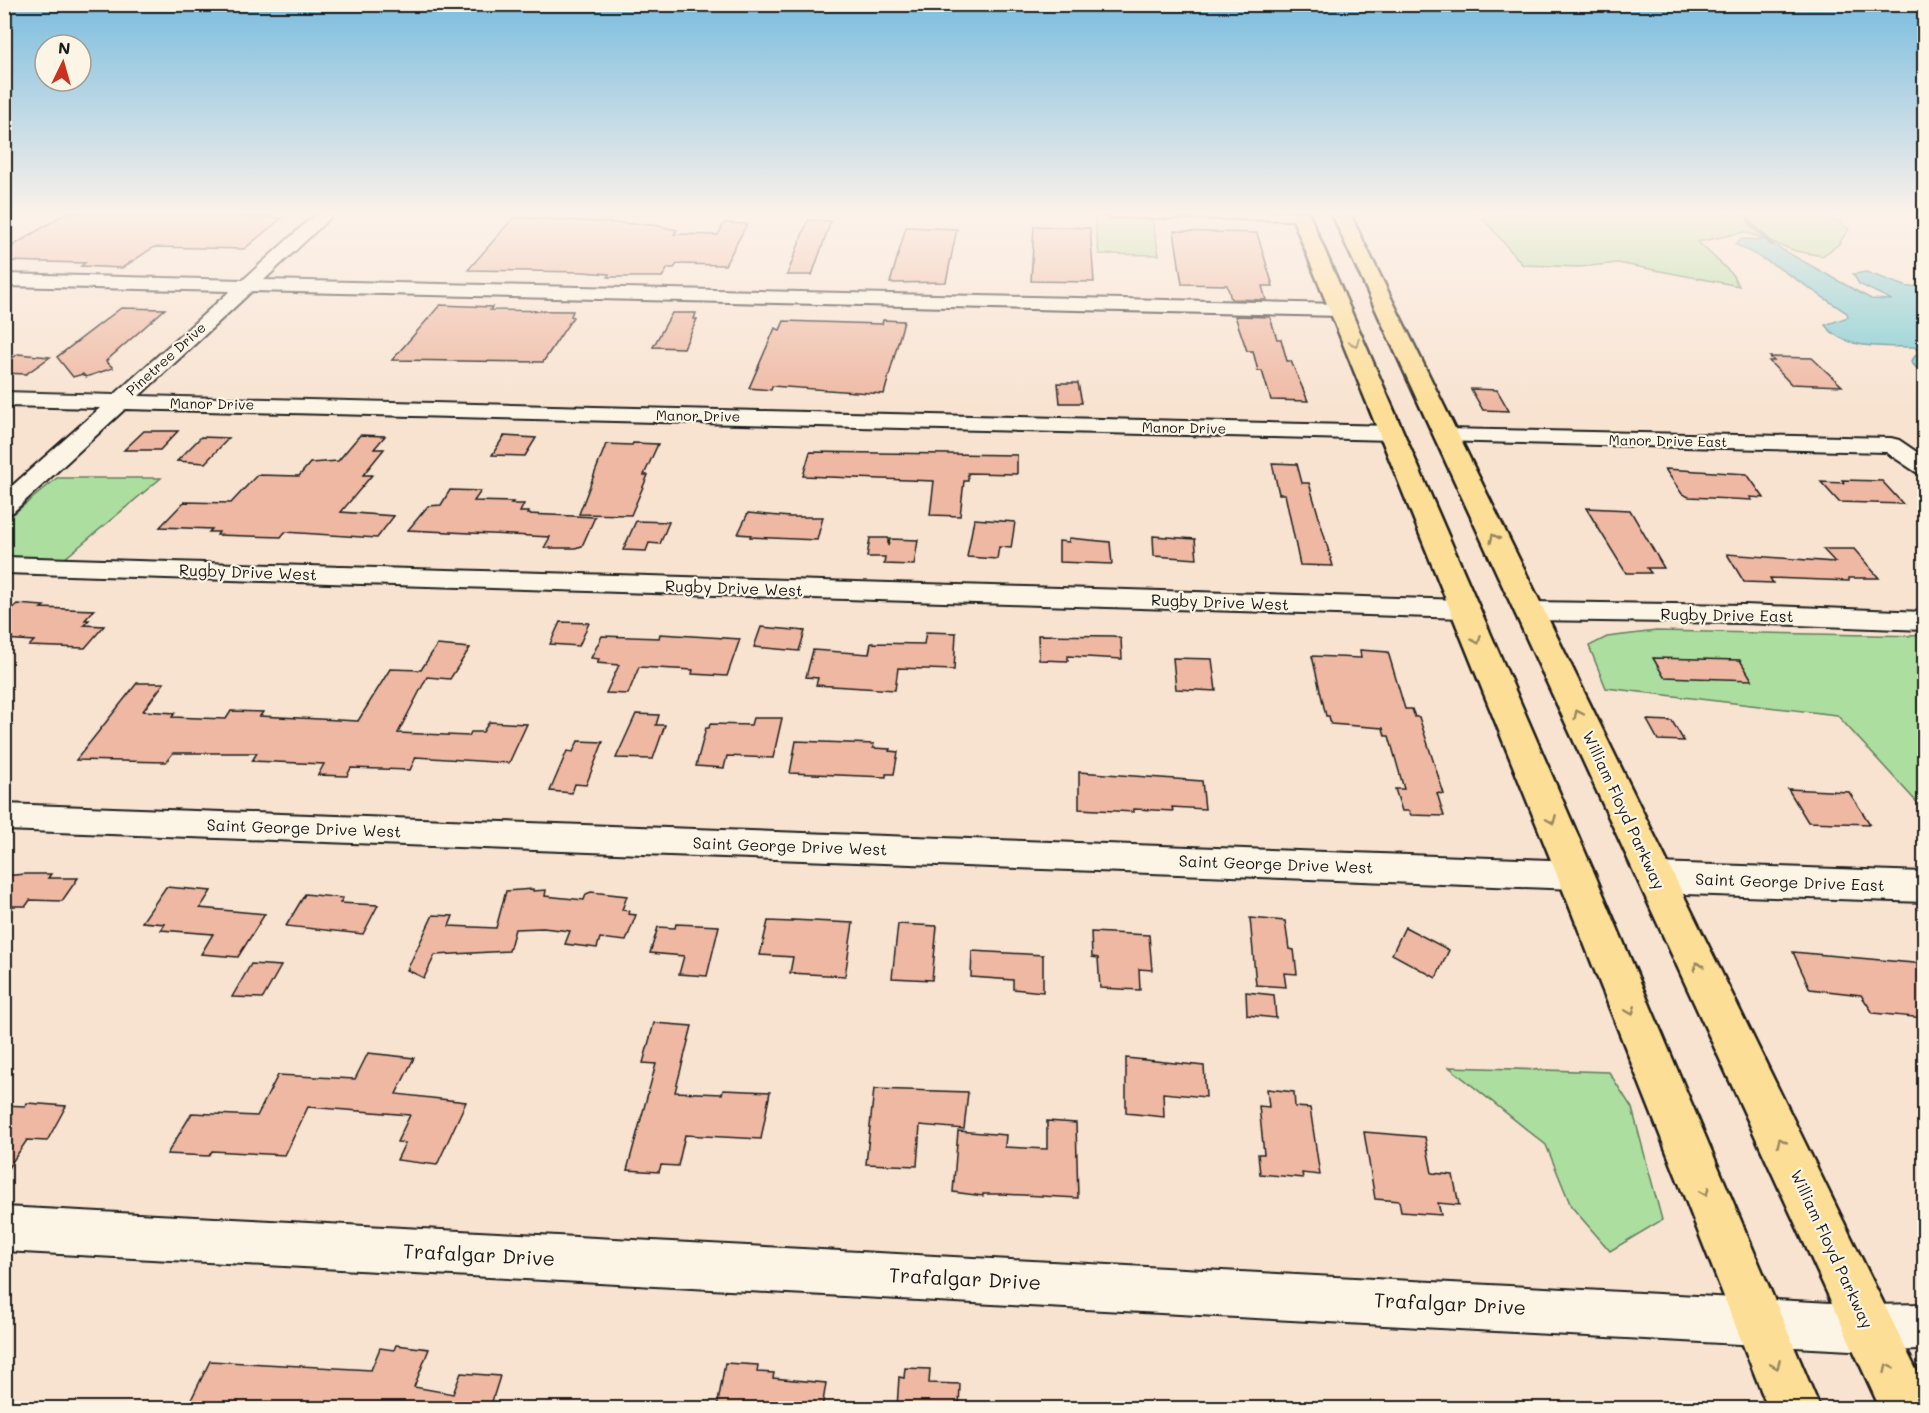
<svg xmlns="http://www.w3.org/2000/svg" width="1929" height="1413" font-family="Mali,sans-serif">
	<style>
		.green { fill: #acde9f; stroke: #647d5e; stroke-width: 1.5 }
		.water { fill: #7acbd2; stroke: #548589; stroke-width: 1.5 }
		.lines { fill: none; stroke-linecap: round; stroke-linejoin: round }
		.stream { stroke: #548589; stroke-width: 4.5 }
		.building { fill: #eeb8a2; stroke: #1c1c1c; stroke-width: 1.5 }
		.street-casing { stroke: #1c1c1c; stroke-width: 4 }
		.highway-casing { stroke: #1c1c1c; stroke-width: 5 }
		.street { fill: #fcf5e5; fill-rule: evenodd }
		.highway { fill: #fcde96; fill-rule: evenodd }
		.oneway { stroke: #97875f }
		.labels { text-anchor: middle; stroke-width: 4.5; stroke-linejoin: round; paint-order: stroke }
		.far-street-label { font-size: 14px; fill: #1c1c1c; stroke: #fcf5e5 }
		.street-label { font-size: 16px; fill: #1c1c1c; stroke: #fcf5e5 }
		.near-street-label { font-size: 20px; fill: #1c1c1c; stroke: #fcf5e5 }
	</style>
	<rect width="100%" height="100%" fill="#f8e3d1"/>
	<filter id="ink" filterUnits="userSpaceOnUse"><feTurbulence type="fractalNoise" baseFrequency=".0167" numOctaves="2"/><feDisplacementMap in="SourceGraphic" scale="12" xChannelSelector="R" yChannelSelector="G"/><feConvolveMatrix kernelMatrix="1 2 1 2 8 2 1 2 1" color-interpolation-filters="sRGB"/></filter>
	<g filter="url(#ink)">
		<path class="green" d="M1477,212L1827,213L1849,229L1838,245L1822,256L1796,251L1745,232L1698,242L1731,273L1739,286L1618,263L1580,267L1523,265Z
			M1094,216L1152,217L1159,255L1099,254Z
			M57,478H161L64,559L5,556V521Z
			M1656,631L1924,636V810L1837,715L1606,688L1589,646L1607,637Z
			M1449,1067L1609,1072L1632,1108L1662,1220L1610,1251L1571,1206L1546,1145Z"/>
		<path class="water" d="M1742,239L1765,240L1871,299L1892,300L1859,284L1853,274L1866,272L1908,287L1924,285V376L1911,362L1918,352L1915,347C1885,346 1845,351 1825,325L1848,317L1847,313L1776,266L1735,244Z"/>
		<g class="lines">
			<path class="stream" d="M1746,212L1751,224L1772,244"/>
		</g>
		<path class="building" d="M68,212L195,213L282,218L244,249L154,247L122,268L81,266L85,263L4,261V251Z
			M514,217L654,225L677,230L674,234L718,235L724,223L747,224L725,265L677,264L674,268H668L662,277H608L609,274L583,272L468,270Z
			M808,220L831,221L812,275H787Z
			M1034,226L1090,228L1094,282L1031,281Z
			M906,227L957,229L946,282L890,283Z
			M1174,231L1257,233L1273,286H1262L1266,300L1231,299L1227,285L1182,284Z
			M440,305L492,307L490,310L573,311L571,316L573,317L543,362L392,360Z
			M121,308L165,309L106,361L113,368L86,377L83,374L73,377L57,357Z
			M672,313H696L694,319H697L684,348L653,347Z
			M1235,316L1270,317L1277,339H1281L1287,361H1291L1308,401L1271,400L1262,371H1258L1253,351H1247Z
			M883,320L904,321L884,394L772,386L771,390L749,388L775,328L780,330L784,321L882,324Z
			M18,354L50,357L26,374L4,373V364Z
			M1770,357L1812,358L1842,386L1791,384L1769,361H1774Z
			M1058,383H1078L1082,403H1060Z
			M1471,389L1497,390L1509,411L1483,410Z
			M144,431H178L160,450H124Z
			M360,435L385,436L374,449H384L363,475H372L341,512L394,516L377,538L285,532L281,537L217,535L219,532H209L212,529L160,527L184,502L231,503L257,475L299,476L310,463L338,461Z
			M504,436L536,438L525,456L492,455Z
			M201,437L229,438L205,463L177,461Z
			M633,443L658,444L644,475H648L631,515L579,514L606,444L632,445Z
			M810,452L1017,455V474L968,473V481H964L960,516L930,515L934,481L803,476Z
			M1272,463L1297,464L1302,483H1309L1333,566L1300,565L1285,494H1279Z
			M1665,469L1747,474L1764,498L1750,497L1752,500L1689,497L1682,494Z
			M1842,480L1882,481L1903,504L1839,502L1821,482L1844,483Z
			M450,490L481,491L474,501L513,502L511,504H524L520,512H529L528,514L595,517L582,546L575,548H544L550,537L408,530L428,506L441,505Z
			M1586,508L1630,510L1664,568H1647L1651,573H1626Z
			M748,513L790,517H823L817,540L750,537L751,535L738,534Z
			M974,519L1015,522L1011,548L999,547L997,559L967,557Z
			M636,521L669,522L660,544L649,543L646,551L623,550Z
			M1153,536L1195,539L1197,559L1154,556Z
			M870,538H888V546L890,539L918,540L914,565L884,564L885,557H867Z
			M1069,538L1110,542L1112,564L1059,562V541L1069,542Z
			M1823,549H1854L1879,578H1849V581L1770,578L1773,583L1744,582L1727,554L1835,562Z
			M17,604L44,606L41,608L94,610L85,620H89L84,625L104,626L85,648L29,646L34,641L4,639V616Z
			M560,622L589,623L579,646L550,644Z
			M761,627L805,631L799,651L754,647Z
			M926,632L956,633L954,670L898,668L895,690L816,685L818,678L806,677L813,650L869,654L871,643L924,644Z
			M660,634L740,639L727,676L692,674L693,670L639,667L628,694L606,693L619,665L597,663L599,659L591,658L602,636L659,638Z
			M1038,635L1114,636L1121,639L1122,659L1068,656V661L1039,660Z
			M437,645L470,648L450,679L427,677L398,733L469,736L471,732H483L489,722L527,724L509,763L416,757L410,770L351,768L347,776L318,775L324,764L252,761L257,753H173L166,762L76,760L137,683H164L143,711L175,713L172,717L226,719L231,711L263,712L260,716L358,721L390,669L421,670Z
			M1360,650L1388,652L1405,709H1412L1415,717H1419L1444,794L1437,793L1444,816L1411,815L1409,811H1402L1395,789H1404L1389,736H1385L1383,728L1331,724L1329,716H1326L1312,656L1361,658Z
			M1173,658L1212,659L1216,691L1176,689Z
			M1653,658L1740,660L1752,680L1664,677Z
			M636,714L659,715L656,725H665L653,759L616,758Z
			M753,718H782L773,758L727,756L724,768L696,766L706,728H709L710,724L751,725Z
			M1647,720L1672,721L1684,741L1658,740Z
			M578,741L603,742L586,785L575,784L572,793L550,791L567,751L573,752Z
			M796,741L874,744L873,748L890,749L889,751L898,752L894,774H886V777L790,773Z
			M1079,772L1202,781L1205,809L1172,807L1173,811L1134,809V812L1079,809Z
			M1788,789L1849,792L1870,824L1808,822Z
			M25,874H51L48,878H78L62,901L30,900L26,906H4V876Z
			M166,887L211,891L200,908L265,914L238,957L201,954L213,934L161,930L165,924L142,922Z
			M533,889V891L546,890L545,896L584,900L586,894L591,892L627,896L622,910L629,911L628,914L636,915L626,941L600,938L597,948L565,944L570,931L543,928L515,929L509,951L435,955L424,978L407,970L433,915L453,916L449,926L496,928L506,891Z
			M305,894L343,898L340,903L378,905L363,934L286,926Z
			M1250,918L1285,921L1289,949L1294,950L1297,974L1284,973L1286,987L1256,985Z
			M792,920L853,923L845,976L790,973L793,957L760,955L768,921L792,922Z
			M676,924L719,926L707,976L679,974L684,956L650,953L658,927L675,928Z
			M898,924L937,926L932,980L892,978Z
			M1405,927L1449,950L1436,978L1392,954Z
			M1091,932L1149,935L1152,970L1139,969L1140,990L1100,988L1098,958L1092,957Z
			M972,951L1043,955V992L1013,989V980L971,977Z
			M1793,952L1924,964V1018L1873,1013L1861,995L1810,989Z
			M251,964L281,966L263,998L232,997Z
			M1246,992L1274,995L1276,1018L1247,1015Z
			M654,1023L692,1026L675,1092L722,1094L723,1090L770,1092L761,1139L685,1135L678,1166L661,1165L659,1172L627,1170L656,1064L643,1063Z
			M368,1053L414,1058L396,1094L466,1102L437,1165L397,1160L405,1143L397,1142L410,1115L308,1107L285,1155L212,1151L209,1156L167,1154L192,1113L257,1116L278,1075L355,1079Z
			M1126,1058L1204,1066L1206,1097L1163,1093L1164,1117L1126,1113Z
			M874,1089L968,1092L964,1129L920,1125L917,1166L866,1164Z
			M1267,1089L1294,1092L1295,1107L1310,1108L1320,1175L1302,1173L1303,1178L1260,1174L1258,1154H1264L1259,1106L1269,1107Z
			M27,1103L66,1106L47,1141L27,1140L4,1174V1105L25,1106Z
			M1047,1121L1076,1123L1078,1198L1002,1194H983V1196L953,1192L958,1131L1006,1135L1005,1147L1047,1149Z
			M1364,1132L1425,1137L1432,1173L1453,1175L1459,1205L1438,1203L1441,1215L1401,1212L1399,1201L1375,1199Z
			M396,1345L429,1349L414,1387L453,1394L461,1373L500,1376L490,1408L405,1406V1408H187L210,1361L371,1370L380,1348L394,1350Z
			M725,1363L758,1365L757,1372L774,1373L773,1378L826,1383L822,1408H717Z
			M905,1368L930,1369L929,1383L960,1384L959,1408H897L899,1377L904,1378Z"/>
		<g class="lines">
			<g class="street-casing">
				<path id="street" d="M318,212H336L264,280L1341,304L1351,310L1341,316L252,291L139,396L1392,426L1400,428L1403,433L1400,438L1392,440L125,409L13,512L4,514V493L100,408L4,406V392L114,395L230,291L4,286V274L243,280Z
					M1100,212H1307L1310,215L1301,220L1108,217Z
					M1445,429L1891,438L1899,440L1924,457V474L1916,472L1886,452L1437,441L1434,436L1437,431Z
					M4,557L1464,600L1474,603L1478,609L1474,615L1464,618L4,573Z
					M1530,602L1744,605L1924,612V630L1744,623L1530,620L1520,618L1516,611L1520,604Z
					M4,804L1576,861L1588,865L1593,875L1588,885L1576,889L4,830Z
					M1656,863L1924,872V902L1656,893L1644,888L1639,878L1644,868Z
					M4,1207L1869,1305L1924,1304V1350L1869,1351L4,1251Z"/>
			</g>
			<g class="highway-casing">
				<path id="highway" d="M1290,212H1308L1595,875L1820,1408H1768L1557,875Z
					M1331,212H1349L1924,1386V1408H1880Z"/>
			</g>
			<use href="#street" class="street"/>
			<use href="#highway" class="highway"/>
		</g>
		<defs><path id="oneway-chevron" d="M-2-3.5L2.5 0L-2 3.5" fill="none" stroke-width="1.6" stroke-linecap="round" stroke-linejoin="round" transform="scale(1.5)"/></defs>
		<g class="oneway">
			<use href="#oneway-chevron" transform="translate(1355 343) rotate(68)"/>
			<use href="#oneway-chevron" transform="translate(1494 538) rotate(-116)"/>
			<use href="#oneway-chevron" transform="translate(1477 640) rotate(67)"/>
			<use href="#oneway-chevron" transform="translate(1578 714) rotate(-115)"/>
			<use href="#oneway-chevron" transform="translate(1552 820) rotate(67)"/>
			<use href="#oneway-chevron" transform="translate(1698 966) rotate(-115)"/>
			<use href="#oneway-chevron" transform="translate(1631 1011) rotate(68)"/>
			<use href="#oneway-chevron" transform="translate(1781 1142) rotate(-115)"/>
			<use href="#oneway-chevron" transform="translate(1705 1192) rotate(68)"/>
			<use href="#oneway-chevron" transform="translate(1776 1365) rotate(68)"/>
			<use href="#oneway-chevron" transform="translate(1888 1368) rotate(-115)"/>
		</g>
	</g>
	<linearGradient id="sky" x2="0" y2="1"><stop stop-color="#7cbddf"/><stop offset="0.52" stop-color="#fcf2ea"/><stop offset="1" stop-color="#fcf2ea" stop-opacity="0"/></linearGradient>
	<rect width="1929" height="410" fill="url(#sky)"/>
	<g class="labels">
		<g class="far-street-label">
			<text transform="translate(166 359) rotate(-42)" y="5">Pinetree Drive</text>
			<text transform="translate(212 404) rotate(1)" y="5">Manor Drive</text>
			<text transform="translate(698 416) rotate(1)" y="5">Manor Drive</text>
			<text transform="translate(1184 428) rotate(1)" y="5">Manor Drive</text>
			<text transform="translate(1668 441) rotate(1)" y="5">Manor Drive East</text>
		</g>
		<g class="street-label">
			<text transform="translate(248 572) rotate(2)" y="6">Rugby Drive West</text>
			<text transform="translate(734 588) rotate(2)" y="6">Rugby Drive West</text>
			<text transform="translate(1220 602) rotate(2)" y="6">Rugby Drive West</text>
			<text transform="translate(1727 615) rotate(1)" y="6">Rugby Drive East</text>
			<text transform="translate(1624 810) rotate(65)" y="6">William Floyd Parkway</text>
			<text transform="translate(304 828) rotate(2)" y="6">Saint George Drive West</text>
			<text transform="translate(790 846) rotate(2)" y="6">Saint George Drive West</text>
			<text transform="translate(1276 864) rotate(2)" y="6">Saint George Drive West</text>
			<text transform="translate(1790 882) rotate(2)" y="6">Saint George Drive East</text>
			<text transform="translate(1832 1249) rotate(65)" y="6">William Floyd Parkway</text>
		</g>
		<g class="near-street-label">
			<text transform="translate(479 1255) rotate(3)" y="7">Trafalgar Drive</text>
			<text transform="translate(965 1279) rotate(3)" y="7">Trafalgar Drive</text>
			<text transform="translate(1450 1304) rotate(3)" y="7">Trafalgar Drive</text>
		</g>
	</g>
	<rect width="1929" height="1413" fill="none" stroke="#fcf5e5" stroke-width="24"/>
	<rect x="12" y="12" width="1905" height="1389" fill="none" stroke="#1c1c1c" stroke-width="2" filter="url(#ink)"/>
	<g transform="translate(63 63) rotate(5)"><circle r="28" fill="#fcf5e5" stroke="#a29e95" stroke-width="1.5"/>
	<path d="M0-4.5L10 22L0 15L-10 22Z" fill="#c8321e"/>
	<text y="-9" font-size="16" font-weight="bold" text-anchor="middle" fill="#1c1c1c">N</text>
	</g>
</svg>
